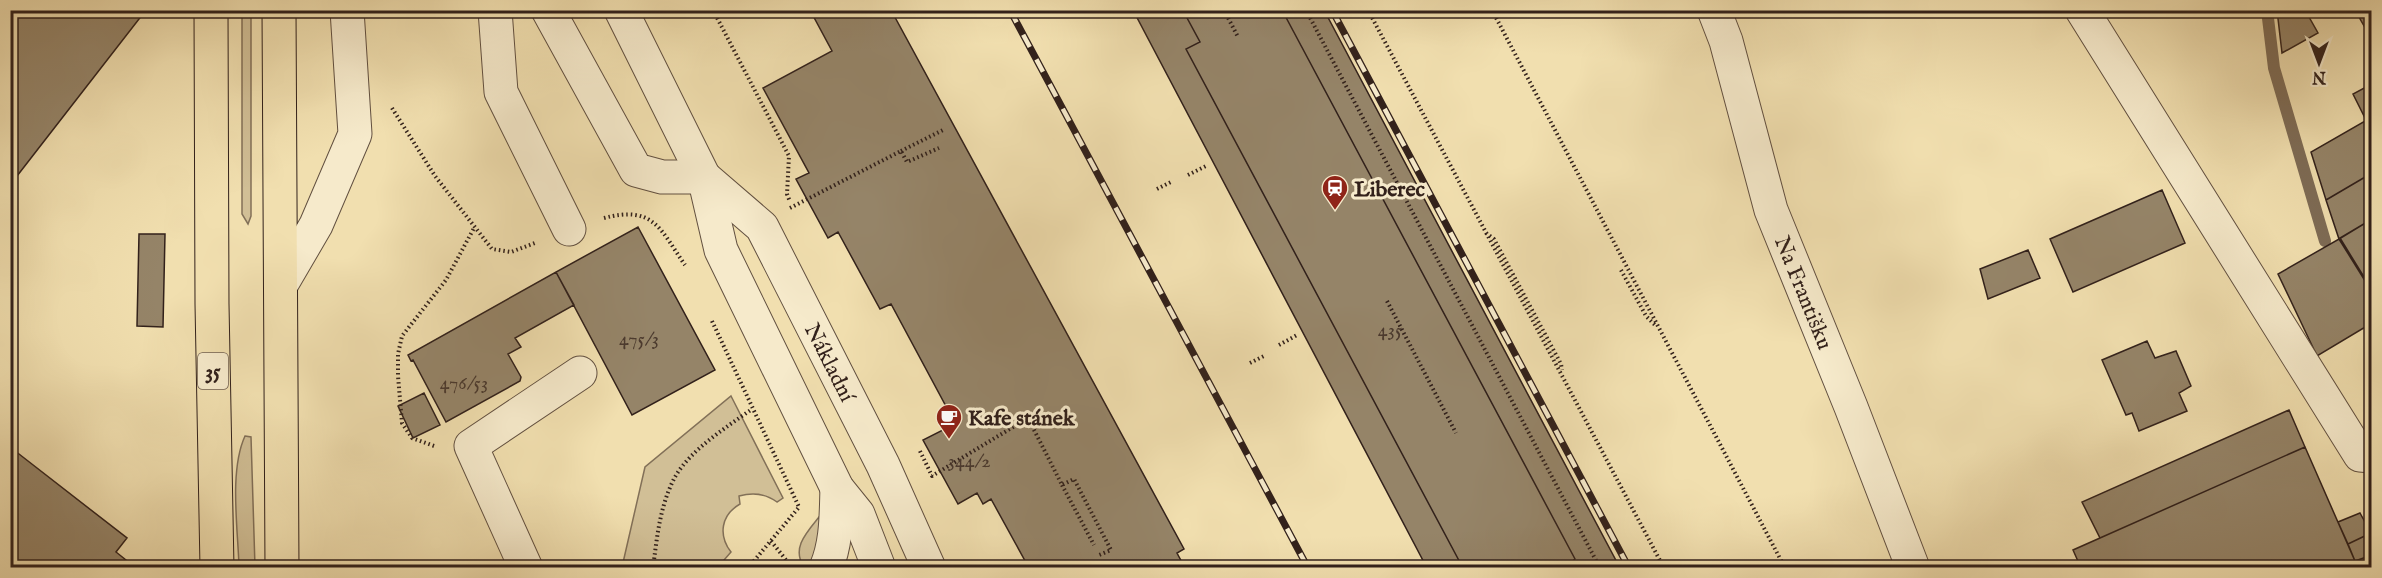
<svg xmlns="http://www.w3.org/2000/svg" width="2382" height="578" font-family="'IM FELL English',serif">
	<style>
		.green { fill: #d1bf96; stroke: #827058; stroke-width: 1.5 }
		.lines { fill: none; stroke-linecap: round; stroke-linejoin: round }
		.stream { stroke: #7e6c56; stroke-width: 12 }
		.building { fill: #958468; stroke: #32211b; stroke-width: 1.5 }
		.minor-casing { stroke: #625040; stroke-width: 35 }
		.highway-casing { stroke: #32211b; stroke-width: 35 }
		.path { stroke: #32211b; stroke-width: 4; stroke-dasharray: 1.5 3; stroke-linecap: butt }
		.minor { stroke: #f6eacb; stroke-width: 33 }
		.highway { stroke: #f1dfaf; stroke-width: 33 }
		.rail-casing { stroke: #32211b; stroke-width: 7 }
		.rail { stroke: #f6eacb; stroke-width: 4.5; stroke-dasharray: 14; stroke-linecap: butt }
		.labels { text-anchor: middle; stroke-width: 6; stroke-linejoin: round; paint-order: stroke }
		.number-label { font-size: 20px; fill: #4b3a2e }
		.shield { fill: #f6eacb; stroke: #6d5d50; stroke-width: 1.5 }
		.shield-label { font-size: 21px; font-weight: bold; fill: #32211b }
		.poi-label { font-size: 22px; font-weight: bold; fill: #32211b; stroke: #f6eacb; text-anchor: start }
		.street-label { font-size: 22px; fill: #32211b; stroke: #f6eacb }
	</style>
	<rect width="100%" height="100%" fill="#f1dfaf"/>
	<filter id="stains"><feTurbulence type="fractalNoise" baseFrequency=".00333" numOctaves="4"/><feColorMatrix values="0 0 0 0 .2 0 0 0 0 .09 0 0 0 0 .02 0 0 0 .5 -.17"/></filter>
	<radialGradient id="worn" r=".72"><stop offset=".6" stop-color="#630" stop-opacity="0"/><stop offset="1" stop-color="#630" stop-opacity=".3"/></radialGradient>
	<path class="green" d="M251,11V216L248,224L242,214V11Z
		M731,396L783,498L777,502C765,493 753,492 739,496L740,504C721,515 718,535 731,552L718,567H622L645,467Z
		M245,436L251,437L255,567H239C238,529 229,471 245,436Z
		M819,517C826,533 820,553 810,567H804C791,548 807,532 819,517Z"/>
	<g class="lines">
		<path class="stream" d="M2267,10L2274,68L2325,241"/>
	</g>
	<path class="building" d="M10,10H146L10,185Z
		M810,10H891L1184,549L1177,553L1185,568H1029L991,499L983,504L977,493L958,504L923,440L945,429L939,417L949,412L891,304L880,309L838,232L828,238L796,179L809,173L763,88L832,51Z
		M1133,10H1324L1620,568H1427Z
		M1196,10H1282L1575,559L1563,568H1463L1186,49L1200,42L1186,16Z
		M2277,10H2305L2318,33L2282,53Z
		M2355,10H2372V40Z
		M2372,78V117L2366,120L2353,94L2370,85L2368,81Z
		M2372,117V173L2326,200L2311,152Z
		M2372,173V219L2339,239L2326,200Z
		M2162,190L2185,243L2073,292L2050,239Z
		M2372,219V290L2340,238Z
		M638,227L715,370L632,415L556,272Z
		M139,234H165L163,327L137,326Z
		M2339,239L2372,292V323L2317,356L2278,274Z
		M2028,250L2040,278L1988,299L1980,269Z
		M556,272L574,305L515,338L521,347L508,354L521,377L520,381L446,422L413,360L411,361L408,355Z
		M2147,341L2155,358L2176,351L2191,386L2179,393L2187,411L2139,431L2132,413L2126,415L2102,360Z
		M424,393L440,425L413,438L398,406Z
		M2289,410L2305,447L2100,538L2082,502Z
		M10,447L127,538L116,552L136,568H10Z
		M2305,447L2355,561L2372,555V568H2081L2073,550Z
		M2360,513L2371,533L2348,544L2338,522Z
		M2371,533L2372,555L2355,561L2348,544Z"/>
	<g class="lines">
		<g class="minor-casing">
			<g id="minor">
				<path d="M495,10L501,92L569,229"/>
				<path d="M548,10L636,170L662,177H704"/>
				<path d="M621,10L704,177L721,250L837,488L858,514L879,568"/>
				<path id="s1" d="M1714,10L1726,41L1771,210L1851,407L1913,568"/>
				<path d="M2082,10L2360,455L2372,456"/>
				<path id="s2" d="M704,177L762,227L883,465L929,568"/>
				<path d="M281,285L316,225L355,134L347,10"/>
				<path d="M526,568L471,446L580,373"/>
				<path d="M826,568C837,542 836,515 837,488"/>
			</g>
		</g>
		<g class="highway-casing">
			<path id="highway" d="M211,10L212,304L217,568
				M279,10L282,568"/>
		</g>
		<path class="path" d="M713,10L789,156L787,194L790,202
			M1224,10L1238,37
			M1306,10L1600,568
			M1368,10L1664,568
			M1492,10L1785,568
			M392,108L435,176L492,249L511,252L535,243
			M901,151L943,130
			M1188,175L1206,166
			M1157,189L1173,181
			M790,208L901,151L907,162L939,148
			M604,218C654,205 660,229 685,265
			M1486,233L1494,239L1561,364L1562,370
			M1621,270L1646,316L1655,325
			M1387,301L1456,433
			M712,321L799,507
			M1279,345L1297,335
			M1250,363L1266,355
			M434,446L412,438L402,423L398,376V354L402,336L446,280L474,228
			M920,451L932,476L1028,418L1062,485L1074,479L1111,550L1099,555
			M1062,485L1094,545
			M771,541L790,565
			M653,568C657,537 660,505 675,477C691,449 727,427 752,409
			M748,568L800,506"/>
		<use href="#minor" class="minor"/>
		<use href="#highway" class="highway"/>
		<g class="rail-casing">
			<path id="rail" d="M1010,10L1308,568
				M1332,10L1629,568"/>
		</g>
		<use href="#rail" class="rail"/>
	</g>
	<defs>
		<g id="station-pin" transform="scale(1.35)"><path d="M0 17L-7.5 6A9.5 9.5 0 1 1 7.5 6Z" fill="#8f2418" stroke="#f6eacb"/><path d="M-3-6H3Q5-6 5-4V2Q5 4 3 4L4.5 6H3L1.5 4h-3L-3 6H-4.5L-3 4Q-5 4-5 2V-4Q-5-6-3-6ZM-3.5-4v3h7v-3ZM-3.5 1v1.5H-2V1ZM2 1v1.5H3.5V1Z" fill="#fff"/></g>
		<g id="cafe-pin" transform="scale(1.35)"><path d="M0 17L-7.5 6A9.5 9.5 0 1 1 7.5 6Z" fill="#8f2418" stroke="#f6eacb"/><path d="M-5.5-4.5H6V0H3Q3 3.5 0 3.5H-2.5Q-5.5 3.5-5.5 0ZM3-3.2v2h1.7v-2ZM-6 4.5H4V6H-6Z" fill="#fff"/></g>
	</defs>
	<g fill-rule="evenodd">
		<use href="#station-pin" x="1335" y="188"/>
		<use href="#cafe-pin" x="949" y="417"/>
	</g>
	<g class="labels">
		<g class="number-label">
			<text x="1390" y="336">435</text>
			<text x="639" y="345">475/3</text>
			<text x="464" y="389">476/53</text>
			<text x="969" y="467">344/2</text>
		</g>
		<rect class="shield" x="198" y="353" width="30" height="36" rx="4.5"/>
		<g class="shield-label">
			<text x="213" y="378">35</text>
		</g>
		<g class="poi-label">
			<text x="1354" y="196">Liberec</text>
			<text x="968" y="425">Kafe stánek</text>
		</g>
		<g class="street-label">
			<text dy="8" stroke="none"><textPath href="#s1" startOffset="297">Na Františku</textPath></text>
			<text dy="8" stroke="none"><textPath href="#s2" startOffset="228">Nákladní</textPath></text>
		</g>
	</g>
	<rect width="2382" height="578" fill="none" stroke="#f1dfaf" stroke-width="36"/>
	<rect x="12" y="12" width="2358" height="554" fill="none" stroke="#32211b" stroke-width="3"/>
	<rect x="18" y="18" width="2346" height="542" fill="none" stroke="#32211b" stroke-width="1.5"/>
	<g transform="translate(2319 63) rotate(180)" stroke="#f6eacb" stroke-width="4.5" paint-order="stroke">
	<path d="M0-4.5L10 22L0 15L-10 22Z" fill="#32211b"/>
	<text y="-9" font-size="16" font-weight="bold" text-anchor="middle" fill="#32211b">N</text>
	</g>
	<rect width="100%" height="100%" filter="url(#stains)"/>
	<rect width="100%" height="100%" fill="url(#worn)"/>
</svg>
